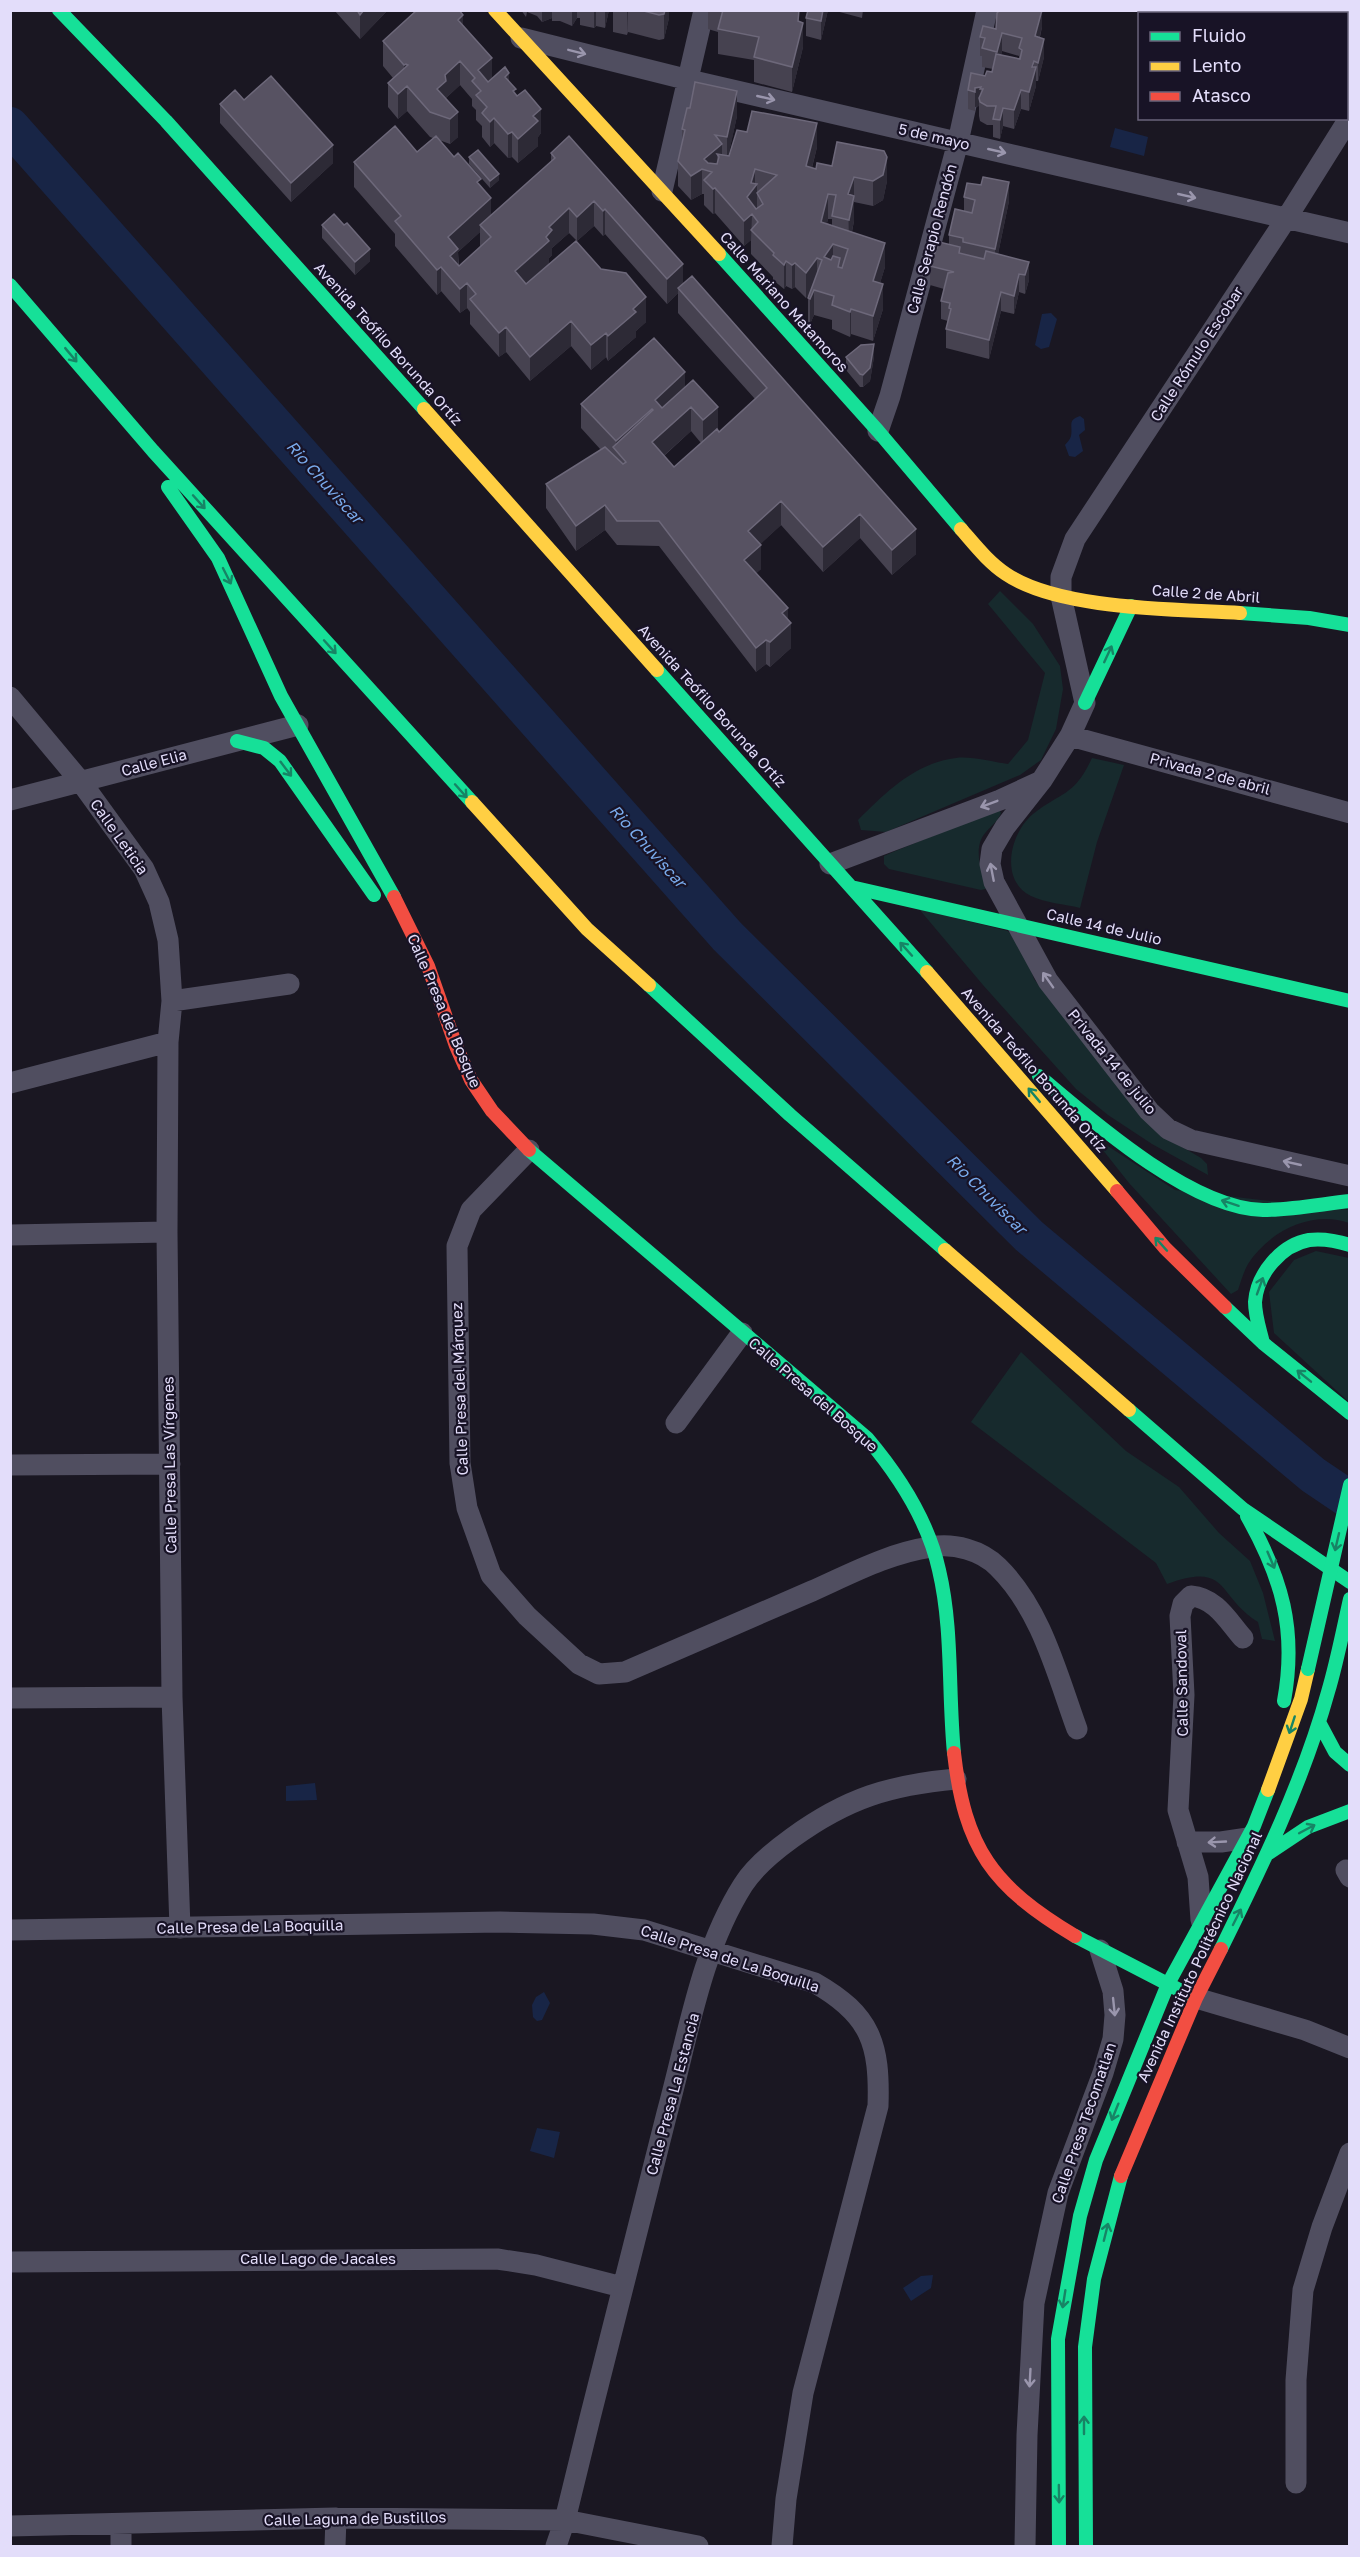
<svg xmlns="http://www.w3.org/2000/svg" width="1360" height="2557" font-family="'Golos Text',sans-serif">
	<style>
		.green { fill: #172a2d }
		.water { fill: #182546 }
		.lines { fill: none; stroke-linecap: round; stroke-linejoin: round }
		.river { stroke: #182546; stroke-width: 38 }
		.street { stroke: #504e60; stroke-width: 21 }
		.fast { stroke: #16e098; stroke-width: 14 }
		.slow { stroke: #ffcf43; stroke-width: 14 }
		.jam { stroke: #f24e42; stroke-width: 14 }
		.fast-bridge { stroke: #16e098; stroke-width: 14 }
		.wall { fill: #464250; fill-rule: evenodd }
		.shaded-wall { fill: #2d2a36 }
		.building { fill: #575262; stroke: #6d687a; stroke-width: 1.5; fill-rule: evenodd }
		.oneway { stroke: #9a96ad }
		.oneway2 { stroke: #178465 }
		.labels { text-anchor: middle; stroke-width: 4.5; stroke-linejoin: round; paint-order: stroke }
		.street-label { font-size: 15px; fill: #e3ddfa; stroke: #181326 }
		.water-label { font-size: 16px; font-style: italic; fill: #79aaec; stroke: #181326 }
	</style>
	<rect width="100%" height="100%" fill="#1a1722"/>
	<path class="green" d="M1000,591L1033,624L1060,666L1063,689L1056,729L1041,760L1020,775L886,832L861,830L858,820C886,792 915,763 956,758C971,756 992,762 1008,764L1028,740L1045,673L988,604Z
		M1092,758L1124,765L1097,842L1080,908C1065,904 1045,903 1031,896C999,880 1010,833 1033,814C1062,791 1074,797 1092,758Z
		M999,809L1001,813C998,821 992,825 986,832C972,847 981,873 989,888L981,890L889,869L884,864V856L893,852Z
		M919,909L1008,931L1025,950L1034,979L1124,1094L1157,1132L1201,1158L1207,1164L1208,1175L1152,1144L1108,1115L1076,1089L983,985Z
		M1091,1135L1175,1190L1349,1210V1223C1312,1210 1269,1231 1248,1264C1244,1271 1241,1281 1238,1290L1231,1294L1129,1183Z
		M1316,1251L1349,1258V1402L1274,1333L1269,1292L1294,1260Z
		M1021,1352L1126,1451L1179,1487L1219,1533L1250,1561L1263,1593L1275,1641L1262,1639L1258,1622C1216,1596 1230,1561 1167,1584L1156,1563L971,1422Z"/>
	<path class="water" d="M1115,128L1148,137L1144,156L1110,147Z
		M1051,313L1057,319L1049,347L1041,349L1035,345L1042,314Z
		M1080,416L1084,419L1085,430L1079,435L1083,451L1075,457L1069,456L1065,445C1067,442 1070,440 1071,436C1073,426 1067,420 1080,416Z
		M315,1783L317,1800L286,1801V1786Z
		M544,1992L550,2003L542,2020L537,2021L533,2017L532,2005L536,1997Z
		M537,2128L560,2132L554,2158L530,2151Z
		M933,2275L931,2288L911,2301L903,2288L921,2276Z"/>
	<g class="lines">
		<path class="river" d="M10,126L727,936L1029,1236L1313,1475L1350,1500"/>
		<path class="street" d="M1255,10L1268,14
			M1346,32H1350
			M521,38L689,80L1350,233
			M1350,117L1286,219L1075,539L1061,577V596L1085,703L1070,736L1042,780L1005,827L992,849L990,864L994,882L1048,981L1149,1111L1168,1129L1191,1140L1350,1176
			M662,191L704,10
			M878,431L890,396L958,142L987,10
			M10,697L81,782L144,869L159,902L168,940L172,1001L168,1042L167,1232L172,1697L180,1928
			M1070,736L1350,813
			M10,800L298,725
			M830,864L1000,800L1039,782
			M172,1001L289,984
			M10,1083L168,1042
			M529,1150L471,1210L457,1246L460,1463L467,1508L491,1575L527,1616L579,1664L599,1674L625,1672C687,1645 750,1618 812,1591C850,1574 889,1553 931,1547C954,1543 981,1550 998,1567C1041,1609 1057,1674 1077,1729
			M10,1235L167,1232
			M676,1423L742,1333
			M10,1465L170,1464
			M10,1698L172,1697
			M1187,1842H1221L1248,1838
			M1346,1870L1350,1877
			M1201,1920L1198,1877L1178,1810L1184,1695L1180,1616L1183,1604L1191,1596C1216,1598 1228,1621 1243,1638
			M10,1930L500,1922L593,1924L644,1930L815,1983C871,2015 880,2044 878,2106L803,2393L786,2499L782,2546
			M1196,1998L1305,2030L1350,2048
			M10,2262L497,2259L536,2265L622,2287
			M1296,2483V2380L1303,2290L1322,2227L1350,2153
			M10,2526L336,2518L565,2520L698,2546
			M121,2546V2524
			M335,2546L336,2518
			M556,2546L565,2520C598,2384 632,2248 667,2113C688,2037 700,1953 743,1885C755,1866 774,1851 792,1838C847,1798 890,1785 956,1779
			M1025,2546L1027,2435L1034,2303L1058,2193L1103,2073L1113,2039L1115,2015L1113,1991L1100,1950"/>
		<path class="fast" d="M59,10L166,121L424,409
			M719,254L878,431L961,529
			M10,285L153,451L472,802
			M168,487L218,558L281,696L394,897
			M1240,613L1309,618L1350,625
			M657,670L927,972
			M1085,703L1131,606
			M237,741L264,748L280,761L374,895
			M851,887L1350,1001
			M649,985L790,1115L945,1250
			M1039,1076C1092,1121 1192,1209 1263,1210C1292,1210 1322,1204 1350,1201
			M529,1150L867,1438C900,1477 928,1520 939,1570C953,1629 948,1692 954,1753
			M1225,1307L1263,1343L1350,1413
			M1263,1343C1260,1330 1255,1316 1255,1302C1257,1274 1281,1245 1309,1240C1323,1238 1337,1241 1350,1245
			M1129,1410L1243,1509L1350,1582
			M1247,1516C1282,1578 1297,1630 1284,1701
			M1319,1722L1335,1752L1350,1765
			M1269,1853L1308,1827L1350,1811
			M1075,1936L1189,1995
			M1221,1949C1262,1866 1303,1782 1328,1692C1337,1662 1343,1630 1350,1599
			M1059,2546L1058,2339L1080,2216L1096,2160L1168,1984L1254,1826L1268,1790
			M1086,2546L1085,2347L1094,2279L1121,2176"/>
		<path class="slow" d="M495,10L719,254
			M424,409L657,670
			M961,529C975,545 988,562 1006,574C1059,610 1176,609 1240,613
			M472,802L587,929L649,985
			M927,972L1117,1191
			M945,1250L1129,1410
			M1268,1790L1301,1699L1308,1669"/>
		<path class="jam" d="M394,897L428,966L456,1046L471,1080L492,1111L529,1150
			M1117,1191L1165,1248L1225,1307
			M954,1753C965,1849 992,1886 1075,1936
			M1121,2176L1196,1998L1221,1949"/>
		<path class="fast-bridge" d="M1308,1669L1350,1485"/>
	</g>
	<path class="wall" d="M334,10H388L360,39Z
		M416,10H459L463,25L492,79L509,82L516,94L541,133L538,137V146L518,163L512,157L508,158L494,143L490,147L482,137V126L476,120V110L472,106V99L460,85L446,98L458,137L450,144L439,140L481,186L491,215L551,162V153L683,284L916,554L892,575L860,538L823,572L781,525L760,544L761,569L756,573L788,619L791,648L770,667L766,664L756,672L659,546L617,545L605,530L576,551L546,508V484L601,450L581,428V404L685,387L719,432L755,399L678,313V293L667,304L605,234L603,236L594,226L577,241L569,233L552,248V255L549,258V264L646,322L636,331V337L608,361L606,357L591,370L571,346L530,381L506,352L499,357L470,324V312L467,308L460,313L441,291L437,295L395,246V234L354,187V162L417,152L433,138L430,137L407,111L398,119L388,107V83L393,78L383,66V41L416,12ZM480,232V247L459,266L458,252ZM691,431L701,443L674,467L664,456Z
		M521,10H609L605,28L596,26L594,28L580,25V18H577L572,26L560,21H552V18L542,22L537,16L527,12L526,17Z
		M613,10H669V18L664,39L659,40L628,32L627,35L613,32Z
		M708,10H799V22L803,47L792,92L754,82V60L718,54V32L708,29Z
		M808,10H828L821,40L806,36V18Z
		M832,10H863L862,18Z
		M1042,13V27L1040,37L1044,57L1038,81H1036V86L1029,111L1021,109L1014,129L1003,126L1000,139L993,137V125H987L980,121L979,116V106L975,107V111L968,109V90L985,76L992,72L993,69L982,67V56H980V37L996,29ZM1002,51L1019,56V59L1001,55Z
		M244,100L333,163L291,202L220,123V104Z
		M737,116L728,156L817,147L812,168L887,181L883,200L873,206L854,202V221L852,232L885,267L880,283L883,309L873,341L851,334L850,337L832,329V320L814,315L810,324L808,323V298L810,292L806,298L795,287L792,289L786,286L784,289L773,280V277L751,254V240L744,246L715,213L713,214L704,205V194H702L691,200L678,186V161L682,144V129ZM828,219H832V225L827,223Z
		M469,157L499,180L490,188L469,164Z
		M964,197L1009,201L998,254L1029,262V280L1025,294L1019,292L1014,314L1001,311L989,359L946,348V329L948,321L941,319V301L944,289L930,285V266L949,244V235L964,211Z
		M322,225L370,261L355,275L322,238Z
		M846,357H874L870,381L863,387H860L846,370Z"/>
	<path class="shaded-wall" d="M364,10H388L360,39V15Z
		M542,10H552V18L542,22Z
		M572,10H577V18L572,26Z
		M594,10H596V26L594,28Z
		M605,10H609L605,28Z
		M627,10H628L627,35Z
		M665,10H669V18L664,39V14Z
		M799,10V30L803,23V47L792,92V67Z
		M823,10H828L821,40V21Z
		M1029,10H1045L1042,13V27L1035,55Z
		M463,15V40L458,20Z
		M1002,33V51L997,71V52Z
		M1044,39V57L1038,81V63Z
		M492,58V82L481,92L478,70Z
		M460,61V85L446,98V105L437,89L445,75Z
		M1034,61V75L1036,67V86L1029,111V92Z
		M406,64V88L407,86V111L398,119V94L404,89V65Z
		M509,73V97L505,77Z
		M981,87L980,102L979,98V106L975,107V111V88Z
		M1021,90V109L1014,129V110Z
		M737,91V116L727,162V137Z
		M1003,108V126L1000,139V120Z
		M541,109V133L538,137V146L518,163V139L533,116Z
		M458,112V137L450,144V119Z
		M494,118V143L490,147V122Z
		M817,123V147L806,191V166Z
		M512,132V157L508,158V134Z
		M722,144V168L717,154V173L712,172L704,159Z
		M333,145V163L291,202V183Z
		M887,157V181L883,200L873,206V181Z
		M702,169V194L691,200V176Z
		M755,169V186L757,184V209L752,215L751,240L744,246V221L747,197Z
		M499,174V180L490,188V181Z
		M854,177V221L849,244L848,194Z
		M1009,182V201L995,268V249Z
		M715,188V213L713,214V189Z
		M828,194V219L821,246V222Z
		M491,198V223L480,225V232L458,252V273L452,279L448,237Z
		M594,201V226L577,241V217Z
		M569,208V233L552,248V255L549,258V266L515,296V271L546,237L549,227Z
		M605,209V234L603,236V211Z
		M885,243V267L873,306V281Z
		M833,244V269L824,257Z
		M370,249V261L355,275V262Z
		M817,258V282L806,298V273Z
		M786,261V286L784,289V265Z
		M1029,262V280L1025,294V275Z
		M795,263V287L792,289V265Z
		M683,264V289L678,288V293L667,304V279Z
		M441,267V291L437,295V270Z
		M1019,274V292L1014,314V296Z
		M467,283V308L460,313V289Z
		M883,284V309L873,341V316Z
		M814,290V315L810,324V299Z
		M1001,292V311L989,359V340Z
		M646,297V322L636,331V337L608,361V336L633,309Z
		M851,309V334L850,337V312Z
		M571,321V346L530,381V357Z
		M506,327V352L499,357V333Z
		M606,333V357L591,370V345Z
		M874,344V357L870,381L863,387V375Z
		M685,372V397L655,424V400Z
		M691,407V431L652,466V442Z
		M718,407V432L703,445V420Z
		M652,409V433L616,450V441Z
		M781,501V525L748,556V531Z
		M605,505V530L576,551V526Z
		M860,514V538L823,572V547Z
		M916,529V554L892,575V550Z
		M761,545V569L744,585V560Z
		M788,608V626L791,623V648L770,667V642L782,613Z
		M766,640V664L756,672V648Z"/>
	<path class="building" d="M357,10H364L360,15Z
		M417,10H459L463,15L458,20L492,58L478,70L488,82L505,67L509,73L505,77L516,89L513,91L517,96L525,90L541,109L533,116L538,121L518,139L512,132L508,134L494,118L490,122L482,113L487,107L476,95L481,91L472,81L475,78L460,61L445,75L446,81L437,89L458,112L450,119L430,112L407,86L398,94L388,83L408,65L406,64L404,65L383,41Z
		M640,10H665L664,14L659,15Z
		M723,10H799L798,21L803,23L792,67L754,57L759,37L718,29Z
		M808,10H823L821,21L806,18Z
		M1000,10H1042L1035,36L1044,39L1038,63L1034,61L1032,67H1036L1029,92L1021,90L1014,110L1003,108L1000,120L993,119L996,106H987L980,102L979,98L983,89H980L981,87L975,88V92L968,90L971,73L985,76L987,71L992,72L996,54L1020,59L1022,50L1019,48L1022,38L1002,33L997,52L982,48L985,38L980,37L983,26L996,29L997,13Z
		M271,76L333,145L291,183L220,104L235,90L244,100Z
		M695,82L737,91L727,137L715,135L722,144L704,159L708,163L717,164L719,157L717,154L729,156L737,130L747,132L752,111L817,123L806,166L816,169L817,163L832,166L837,142L884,151L887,157L883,175L873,181L854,177L848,194L854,196L849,220L832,216L836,195L828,194L821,222L885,243L873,281L883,284L873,316L851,309L850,312L832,305L834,296L814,290L810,299L808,298L822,260L817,258L806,273L795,263L792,265L786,261L784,265L773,255L774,253L751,230L758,222L752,214L744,221L715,188L713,189L704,180L712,172L702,169L691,176L678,161L685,130L682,129L687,108H690ZM755,169L777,175L757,193L763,204L756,209L747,197L757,184L751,183ZM833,244L848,249L842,268L838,267L840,258L833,256L831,260L824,257Z
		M395,126L417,152L436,136L454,157L458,153L481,179L477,182L491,198L448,237L458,249L450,256L459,266L491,237L480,225L555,158L551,153L569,136L683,264L667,279L605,209L603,211L594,201L577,217L569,208L549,227L552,230L546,237L549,241L515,271L526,284L576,241L601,269L626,273L646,297L633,309L636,312L608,336L606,333L591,345L571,321L530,357L506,327L499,333L470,299L476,294L467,283L460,289L441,267L437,270L395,221L401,216L354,162Z
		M478,150L499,174L490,181L469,157Z
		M983,177L1009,182L995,249L963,242V238L949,235L955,209L972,213L975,200L964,197L967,183L981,185Z
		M334,214L344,225L347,223L370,249L355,262L322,225Z
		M939,242L960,247L959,253L984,259L986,251L1029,262L1025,275L1019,274L1014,296L1001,292L989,340L946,329L951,309L949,308L950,303L941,301L948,273L954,272L930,266Z
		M692,276L916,529L892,550L860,514L823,547L781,501L748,531L761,545L744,560L788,608L782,613L791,623L770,642L766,640L756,648L659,521H617L605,505L576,526L546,484L605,447L623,464L626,462L613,447L653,410L652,409L616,441L581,404L654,338L685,372L655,400L662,408L693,380L718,407L703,420L691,407L652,442L674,467L717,429L719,432L767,388L678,288Z
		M874,344L870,368L863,375L860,374L846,357L861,345Z"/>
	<defs><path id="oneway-shaft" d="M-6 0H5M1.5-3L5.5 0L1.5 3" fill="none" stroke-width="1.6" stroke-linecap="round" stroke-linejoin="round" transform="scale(1.5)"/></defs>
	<g class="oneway">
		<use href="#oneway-shaft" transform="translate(577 52) rotate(14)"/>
		<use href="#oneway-shaft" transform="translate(766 98) rotate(13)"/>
		<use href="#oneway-shaft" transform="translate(997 151) rotate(13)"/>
		<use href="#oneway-shaft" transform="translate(1187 196) rotate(13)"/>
		<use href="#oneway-shaft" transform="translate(989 804) rotate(159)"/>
		<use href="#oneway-shaft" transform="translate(992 872) rotate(-101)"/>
		<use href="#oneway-shaft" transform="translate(1048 980) rotate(-125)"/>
		<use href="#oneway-shaft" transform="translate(1292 1163) rotate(-167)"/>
		<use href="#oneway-shaft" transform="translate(1217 1842) rotate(177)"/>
		<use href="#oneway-shaft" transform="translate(1114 2007) rotate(84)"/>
		<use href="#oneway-shaft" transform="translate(1030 2378) rotate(93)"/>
	</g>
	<g class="oneway2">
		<use href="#oneway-shaft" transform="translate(71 355) rotate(50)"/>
		<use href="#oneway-shaft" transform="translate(199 502) rotate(48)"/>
		<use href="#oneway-shaft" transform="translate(227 576) rotate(63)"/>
		<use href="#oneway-shaft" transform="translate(330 647) rotate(48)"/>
		<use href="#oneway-shaft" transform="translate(1108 654) rotate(-65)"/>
		<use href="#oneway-shaft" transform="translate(286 769) rotate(53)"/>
		<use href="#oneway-shaft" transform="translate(461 791) rotate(48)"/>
		<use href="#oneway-shaft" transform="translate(906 949) rotate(-132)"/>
		<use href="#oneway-shaft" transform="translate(1034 1095) rotate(-130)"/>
		<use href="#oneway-shaft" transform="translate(1230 1203) rotate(-162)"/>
		<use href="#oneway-shaft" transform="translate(1161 1244) rotate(-132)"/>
		<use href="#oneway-shaft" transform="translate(1260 1286) rotate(-70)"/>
		<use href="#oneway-shaft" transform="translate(1304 1376) rotate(-141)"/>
		<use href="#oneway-shaft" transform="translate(1337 1542) rotate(103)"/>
		<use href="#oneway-shaft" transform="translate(1271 1560) rotate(67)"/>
		<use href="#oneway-shaft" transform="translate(1292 1725) rotate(108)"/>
		<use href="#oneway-shaft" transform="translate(1307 1829) rotate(-28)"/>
		<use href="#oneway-shaft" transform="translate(1237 1917) rotate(-63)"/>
		<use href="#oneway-shaft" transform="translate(1115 2112) rotate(112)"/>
		<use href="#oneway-shaft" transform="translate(1106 2232) rotate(-76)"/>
		<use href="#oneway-shaft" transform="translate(1064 2299) rotate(99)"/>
		<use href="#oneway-shaft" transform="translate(1084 2425) rotate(-90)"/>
		<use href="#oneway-shaft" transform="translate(1059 2494) rotate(89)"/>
	</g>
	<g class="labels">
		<g class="street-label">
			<text transform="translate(934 137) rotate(13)" y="5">5 de mayo</text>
			<text transform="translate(932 239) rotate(-75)" y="5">Calle Serapio Rendón</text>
			<text transform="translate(784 302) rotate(48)" y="5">Calle Mariano Matamoros</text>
			<text transform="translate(388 344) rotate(48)" y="5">Avenida Teófilo Borunda Ortíz</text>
			<text transform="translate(1197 354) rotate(-57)" y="5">Calle Rómulo Escobar</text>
			<text transform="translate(1206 594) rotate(4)" y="5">Calle 2 de Abril</text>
			<text transform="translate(712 706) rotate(48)" y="5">Avenida Teófilo Borunda Ortíz</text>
			<text transform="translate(154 763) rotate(-15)" y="5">Calle Elia</text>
			<text transform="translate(1210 774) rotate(15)" y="5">Privada 2 de abril</text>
			<text transform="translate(119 837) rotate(55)" y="5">Calle Leticia</text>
			<text transform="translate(1104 927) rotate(13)" y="5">Calle 14 de Julio</text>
			<text transform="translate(444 1011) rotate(67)" y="5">Calle Presa del Bosque</text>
			<text transform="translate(1112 1062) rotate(51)" y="5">Privada 14 de julio</text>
			<text transform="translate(1034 1070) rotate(49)" y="5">Avenida Teófilo Borunda Ortíz</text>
			<text transform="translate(460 1389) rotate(-92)" y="5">Calle Presa del Márquez</text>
			<text transform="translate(813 1395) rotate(41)" y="5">Calle Presa del Bosque</text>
			<text transform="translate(170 1465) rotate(-91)" y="5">Calle Presa Las Vírgenes</text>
			<text transform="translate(1182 1683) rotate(-91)" y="5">Calle Sandoval</text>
			<text transform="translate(250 1927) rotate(-1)" y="5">Calle Presa de La Boquilla</text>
			<text transform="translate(1200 1957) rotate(-65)" y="5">Avenida Instituto Politécnico Nacional</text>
			<text transform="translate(730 1959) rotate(18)" y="5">Calle Presa de La Boquilla</text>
			<text transform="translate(673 2094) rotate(-75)" y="5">Calle Presa La Estancia</text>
			<text transform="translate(1084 2123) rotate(-71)" y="5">Calle Presa Tecomatlan</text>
			<text x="318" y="2264">Calle Lago de Jacales</text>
			<text transform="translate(355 2519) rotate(-1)" y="5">Calle Laguna de Bustillos</text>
		</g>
		<g class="water-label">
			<text transform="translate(325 482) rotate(48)" y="6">Rio Chuviscar</text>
			<text transform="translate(648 846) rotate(48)" y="6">Rio Chuviscar</text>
			<text transform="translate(987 1194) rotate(45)" y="6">Rio Chuviscar</text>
		</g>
	</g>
	<rect width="1360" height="2557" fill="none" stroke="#e3ddfa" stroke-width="24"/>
	<rect x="1138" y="12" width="210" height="108" fill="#181326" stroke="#69647b" stroke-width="1.5"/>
	<rect x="1150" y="32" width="30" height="9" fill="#16e098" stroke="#69647b" stroke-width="1.5"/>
	<text x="1192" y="42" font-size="18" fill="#e3ddfa">Fluido</text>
	<rect x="1150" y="62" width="30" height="9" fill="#ffcf43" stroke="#69647b" stroke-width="1.5"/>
	<text x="1192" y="72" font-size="18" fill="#e3ddfa">Lento</text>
	<rect x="1150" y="92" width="30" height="9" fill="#f24e42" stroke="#69647b" stroke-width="1.5"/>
	<text x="1192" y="102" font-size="18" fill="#e3ddfa">Atasco</text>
</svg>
